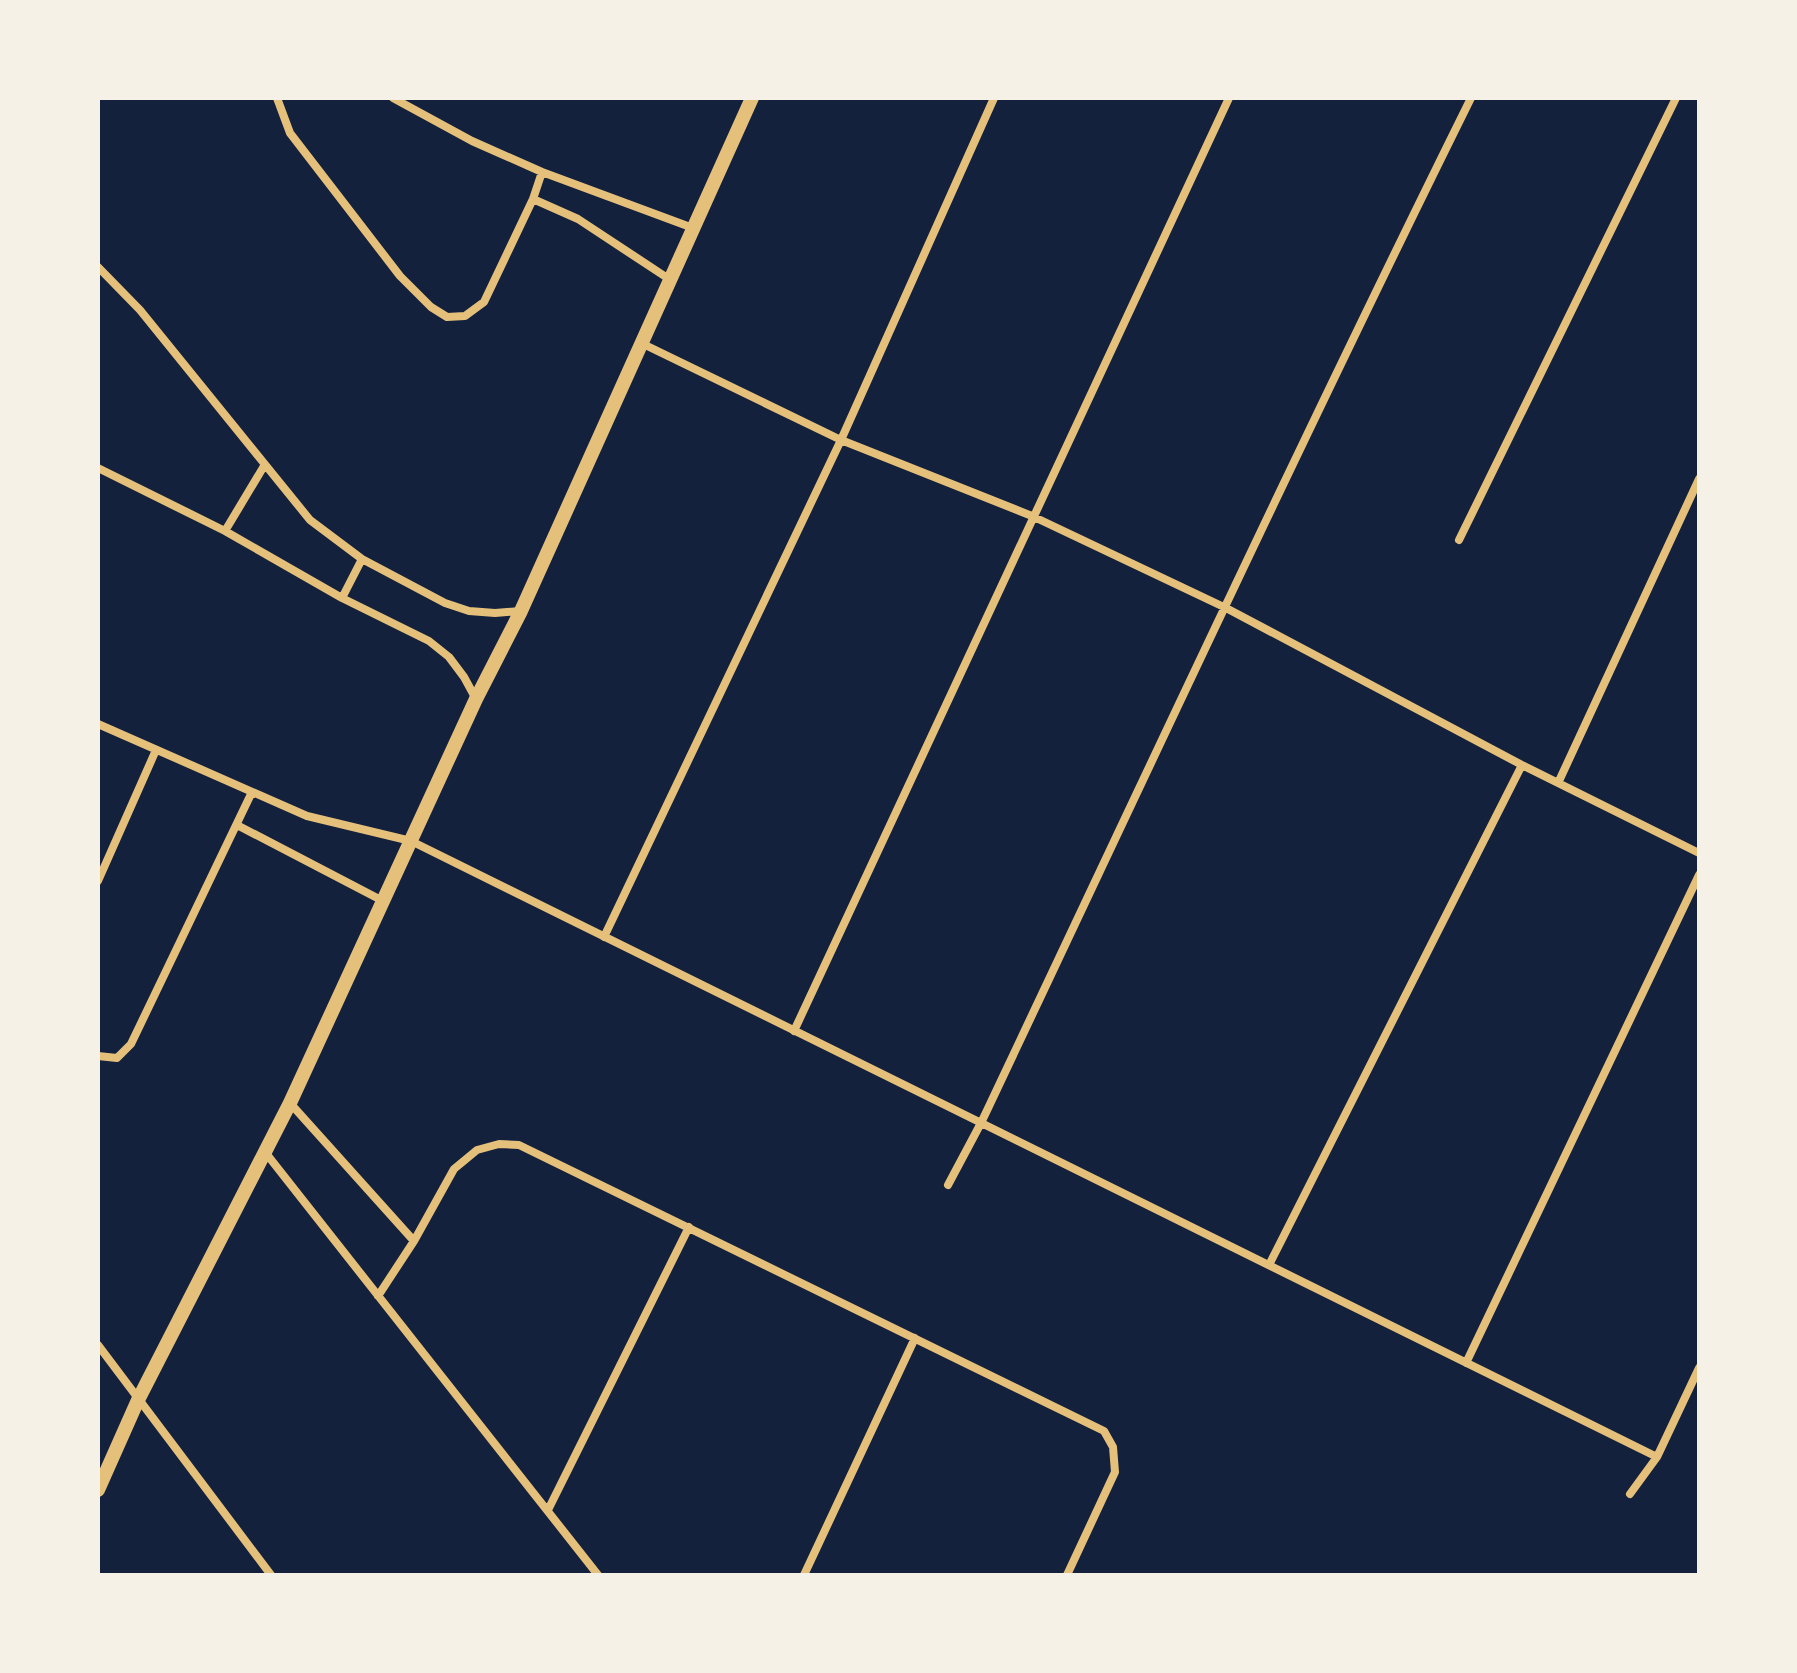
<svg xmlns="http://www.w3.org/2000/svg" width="1797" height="1673" font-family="'Noto Sans',sans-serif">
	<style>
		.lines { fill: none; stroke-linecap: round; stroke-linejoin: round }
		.minor { stroke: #e5c07b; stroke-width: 8 }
		.tertiary { stroke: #e5c07b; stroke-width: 14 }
	</style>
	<rect width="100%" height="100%" fill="#14213d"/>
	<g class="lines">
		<path class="minor" d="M277,98L290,133L400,276L431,307L447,317L465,316L484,302L533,199L542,172
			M393,98L472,141L542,172L693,228
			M533,199L578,219L669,279
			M98,267L140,310L310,520L362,559L445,603L469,611L495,613L521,611
			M641,343L841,440L1032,516L1226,608L1522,765L1699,853
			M98,468L225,531L342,598L429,641L449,657L464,677L476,699
			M225,531L264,466
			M1459,540L1676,98
			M342,598L362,559
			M98,724L307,816L411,841L1657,1457
			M1559,781L1699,479
			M237,825L383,901
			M98,881L156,750
			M604,937L841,440L994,98
			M794,1031L1229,98
			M98,1056L117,1058L131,1044L252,792
			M290,1103L414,1241
			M265,1152L598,1575
			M948,1185L981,1123C1143,781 1303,437 1471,98
			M1269,1265L1522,765
			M378,1296L414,1241L454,1169L477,1150L499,1144L519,1145L1104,1431L1113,1447L1115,1472L1067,1575
			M98,1345L271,1575
			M1466,1363L1699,875
			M1630,1494L1657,1457L1699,1368
			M548,1510L689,1227
			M804,1575L915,1338"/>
		<path class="tertiary" d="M98,1490L138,1400L290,1103L476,699L521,611L752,98"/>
	</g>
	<rect width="1797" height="1673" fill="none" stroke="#f6f1e7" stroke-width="200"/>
</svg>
